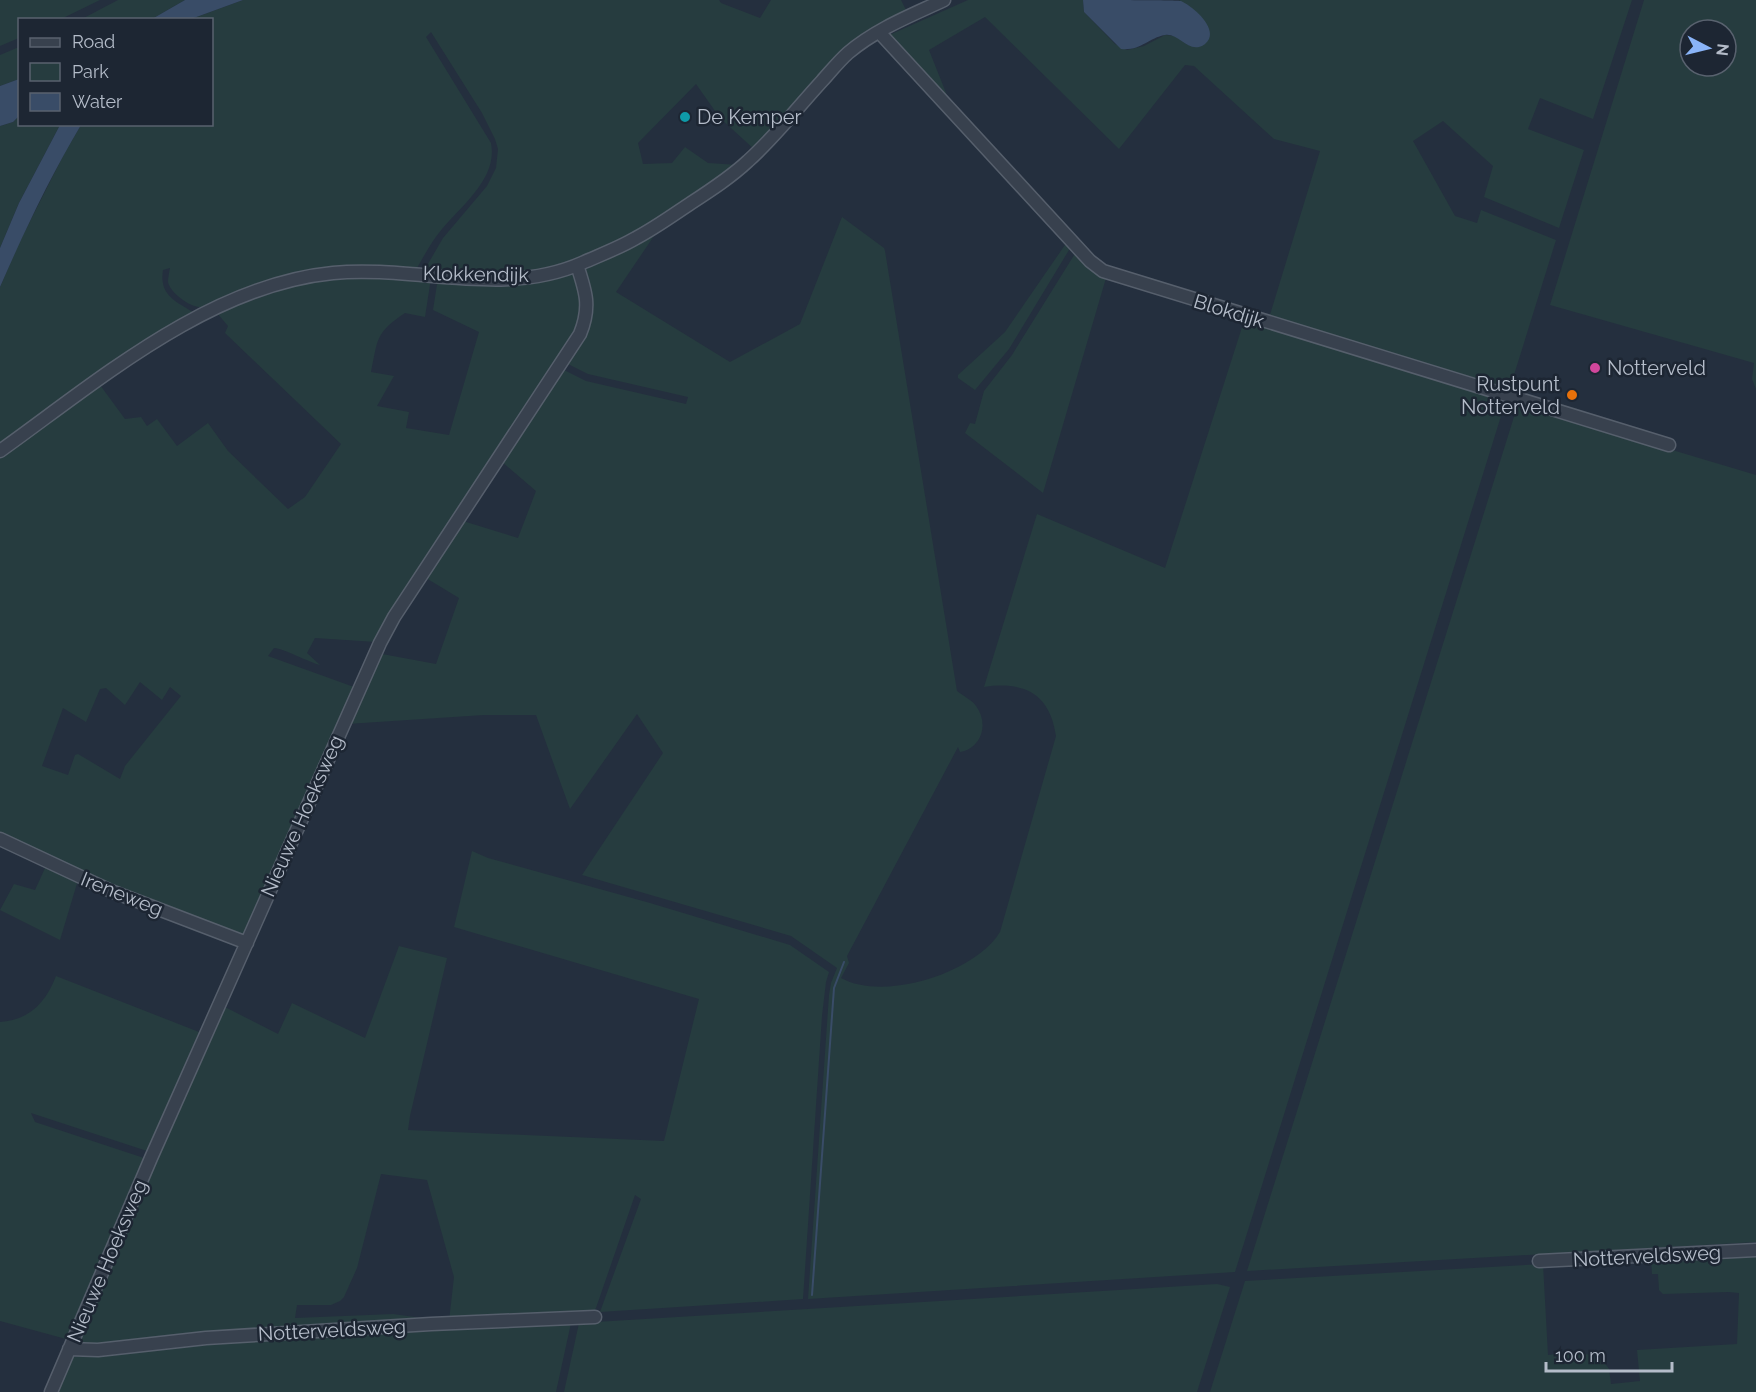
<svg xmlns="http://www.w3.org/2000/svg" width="1756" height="1392" font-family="Raleway,sans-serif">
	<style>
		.green { fill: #263c3f; fill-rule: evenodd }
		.water { fill: #394c67 }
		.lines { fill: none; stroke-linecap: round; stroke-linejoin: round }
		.stream { stroke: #394c67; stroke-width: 2 }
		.minor-casing { stroke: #565f6c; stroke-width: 15 }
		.minor { stroke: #38414e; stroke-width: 12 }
		.culture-dot { fill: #0f9aa8; stroke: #1d2633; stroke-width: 2 }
		.hotel-dot { fill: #d1479c; stroke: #1d2633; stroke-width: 2 }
		.food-dot { fill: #e8710a; stroke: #1d2633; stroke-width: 2 }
		.labels { text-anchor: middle; stroke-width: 5; stroke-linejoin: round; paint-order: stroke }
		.poi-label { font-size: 20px; fill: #b4bcc9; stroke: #1d2633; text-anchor: start }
		.street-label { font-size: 20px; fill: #b4bcc9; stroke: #1d2633 }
	</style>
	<rect width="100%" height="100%" fill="#242f3e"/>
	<path class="green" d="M0,0H100L61,19L20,20L19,38L0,46Z
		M118,0H185L152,19L80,20Z
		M243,0H719L721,3L760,18L771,0H901L908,14L873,31L755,150L720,118L696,84L638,143L643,164L672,163L685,147L708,163L738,165L625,239L578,260L528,272L490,274L425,269L443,238L487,186L496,168L498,149L495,139L482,113L431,32L426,37L491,143C498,178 462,205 442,229C432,241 425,254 417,268C354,260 305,268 245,289C232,293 218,305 203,307C192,309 170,293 168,282C168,278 169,273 170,268L163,270C159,295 175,301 193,312L163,328L0,444V287L18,245L64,154L81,125L212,124V20L191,19Z
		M968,0H1083L1084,12L1115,44L1127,50L1144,46L1165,35L1175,36L1188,45L1201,18L1179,0H1632L1593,119L1540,98L1528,129L1584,150L1559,228L1484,197L1493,166L1443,121L1413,141L1455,216L1477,223L1481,210L1556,240L1509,391L1269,318L1320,151L1274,139L1194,66L1185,65L1119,149L985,17L929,50L950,103L887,36Z
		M1644,0H1756V389L1752,379L1754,363L1550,305ZM1690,30H1726V66H1690Z
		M19,47V79L0,86V55Z
		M19,116L20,124L60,125L19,203L0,248V126L13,122Z
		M842,217L884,248L885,251L957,691C963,696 972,700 976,706C989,723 982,748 960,752L958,747L847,956L849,963L841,978C884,1002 975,973 1000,932L1056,736C1050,694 1025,681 984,687L1037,514L1165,568L1244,321L1506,400L1235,1272L808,1299L829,995L831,983L837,968L791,936L582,875L663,753L637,714L570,809L536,715H484L347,724L382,654L436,664L459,598L426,578L463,521L518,538L536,491L502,462L564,370L586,381L686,404L688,397L588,374L568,364C593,324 600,315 585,268L612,257L656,233L616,292L730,362L800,324Z
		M1067,242L1069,245V250L1009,349L975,390L958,378V375L1005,332Z
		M1076,252L1098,274L1106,278L1043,493L965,433L970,423L975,424L984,391L1012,355Z
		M575,272L580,283L583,319L376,642L315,638L307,653L320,665C306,661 285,649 274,648L268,656L354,687L243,935L162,905L0,837V457L100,385L125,419L141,417L147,426L157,419L177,446L208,423L228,451L288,509L305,497L341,444L225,333L228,326L217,313L295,285L337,276L431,278L425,317L405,313C375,333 378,339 371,372L394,376L377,406L409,412L406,428L449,435L479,332L433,310L438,278ZM140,682L162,700L170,687L181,696L125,766L120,779L78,754L75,755L68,775L42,766L63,708L86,722L100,689L106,688L125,705Z
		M1518,404L1756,475V1242L1247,1271Z
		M472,851L488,858L650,903L790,945L829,972L826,982L822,1016L803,1299L600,1312L641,1199L635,1195L596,1308L592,1313L449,1321L454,1277L427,1180L381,1174L357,1268L344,1297L340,1301L331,1305H297L295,1318L393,1314L429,1319L76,1346L223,1006L278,1034L292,1003L365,1038L399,946L447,958L410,1116L408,1130L664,1141L699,999L454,927Z
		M46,866L78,880L60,940L0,910L14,884L35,890Z
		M56,976L199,1032L147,1151L31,1113L35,1122L144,1158L66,1339L0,1321V1022C30,1020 46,1002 56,976Z
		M1756,1253V1392H1210L1245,1281L1543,1264L1548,1355C1569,1353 1596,1348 1609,1369L1611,1384L1640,1381L1637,1350L1737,1344L1739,1293L1729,1292L1663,1294L1659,1290L1658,1274H1652L1651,1259Z
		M1217,1284L1230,1287L1197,1392H564L579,1323Z
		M571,1323L556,1392H54L69,1357L231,1343Z"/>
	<path class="water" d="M185,0H243L191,19H152Z
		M1083,0C1098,0 1172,0 1181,1C1192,6 1215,25 1209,39C1207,43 1203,46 1199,47C1186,50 1178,33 1165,35C1148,38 1141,51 1121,49L1084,12Z
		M19,79V116L13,122L0,126V86Z
		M60,125H81C50,177 24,232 0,287V248L19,203Z"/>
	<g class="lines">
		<path class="stream" d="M812,1295L834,988L844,962"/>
		<g class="minor-casing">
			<path id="minor" d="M879,32L1090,261L1103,271L1669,445
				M0,451C98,381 209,285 333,273C415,265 503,298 582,263C600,255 619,248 636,238C655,228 673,215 691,203C711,190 731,177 748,161C775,137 798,107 822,81C831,71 839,61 848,53C876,29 912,15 944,0
				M0,839L111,891L247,943
				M1539,1261L1756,1250
				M69,1349L98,1350L206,1338L431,1324L595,1317
				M51,1392L151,1158L380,643L394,617L580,334C591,307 586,292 577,265"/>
		</g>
		<use href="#minor" class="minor"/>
	</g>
	<circle class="culture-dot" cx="685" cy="117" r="6"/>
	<circle class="hotel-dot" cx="1595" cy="368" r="6"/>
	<circle class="food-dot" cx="1572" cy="395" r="6"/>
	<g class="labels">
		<g class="poi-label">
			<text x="697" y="124">De Kemper</text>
			<text x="1607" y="375">Notterveld</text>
			<text x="1560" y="391" text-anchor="end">Rustpunt<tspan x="1560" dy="23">Notterveld</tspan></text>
		</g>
		<g class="street-label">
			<text transform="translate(476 274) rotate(1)" y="7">Klokkendijk</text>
			<text transform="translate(1229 311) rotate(17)" y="7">Blokdijk</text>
			<text transform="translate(302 816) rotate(-66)" y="7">Nieuwe Hoeksweg</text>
			<text transform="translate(122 894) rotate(22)" y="7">Ireneweg</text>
			<text transform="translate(1647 1256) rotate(-3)" y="7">Notterveldsweg</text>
			<text transform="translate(107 1261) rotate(-67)" y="7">Nieuwe Hoeksweg</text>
			<text transform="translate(332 1330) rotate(-3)" y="7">Notterveldsweg</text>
		</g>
	</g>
	<rect x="18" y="18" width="195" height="108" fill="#1d2633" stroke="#59626f" stroke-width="1.5"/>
	<rect x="30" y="38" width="30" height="9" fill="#38414e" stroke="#59626f" stroke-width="1.5"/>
	<text x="72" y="48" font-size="18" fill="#b4bcc9">Road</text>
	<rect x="30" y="63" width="30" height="18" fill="#263c3f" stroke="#59626f" stroke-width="1.5"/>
	<text x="72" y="78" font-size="18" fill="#b4bcc9">Park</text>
	<rect x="30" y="93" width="30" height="18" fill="#394c67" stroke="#59626f" stroke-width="1.5"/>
	<text x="72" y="108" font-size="18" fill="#b4bcc9">Water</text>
	<g transform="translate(1708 48) rotate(97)"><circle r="28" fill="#1d2633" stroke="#59626f" stroke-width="1.5"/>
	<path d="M0-4.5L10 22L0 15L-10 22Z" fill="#8ab4f8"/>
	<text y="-9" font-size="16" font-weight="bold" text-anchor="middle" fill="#b4bcc9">N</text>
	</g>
	<path d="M1546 1362v9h126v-9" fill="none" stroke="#b4bcc9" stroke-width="3"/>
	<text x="1555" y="1362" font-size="18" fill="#b4bcc9" stroke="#1d2633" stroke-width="4.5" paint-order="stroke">100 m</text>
</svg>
